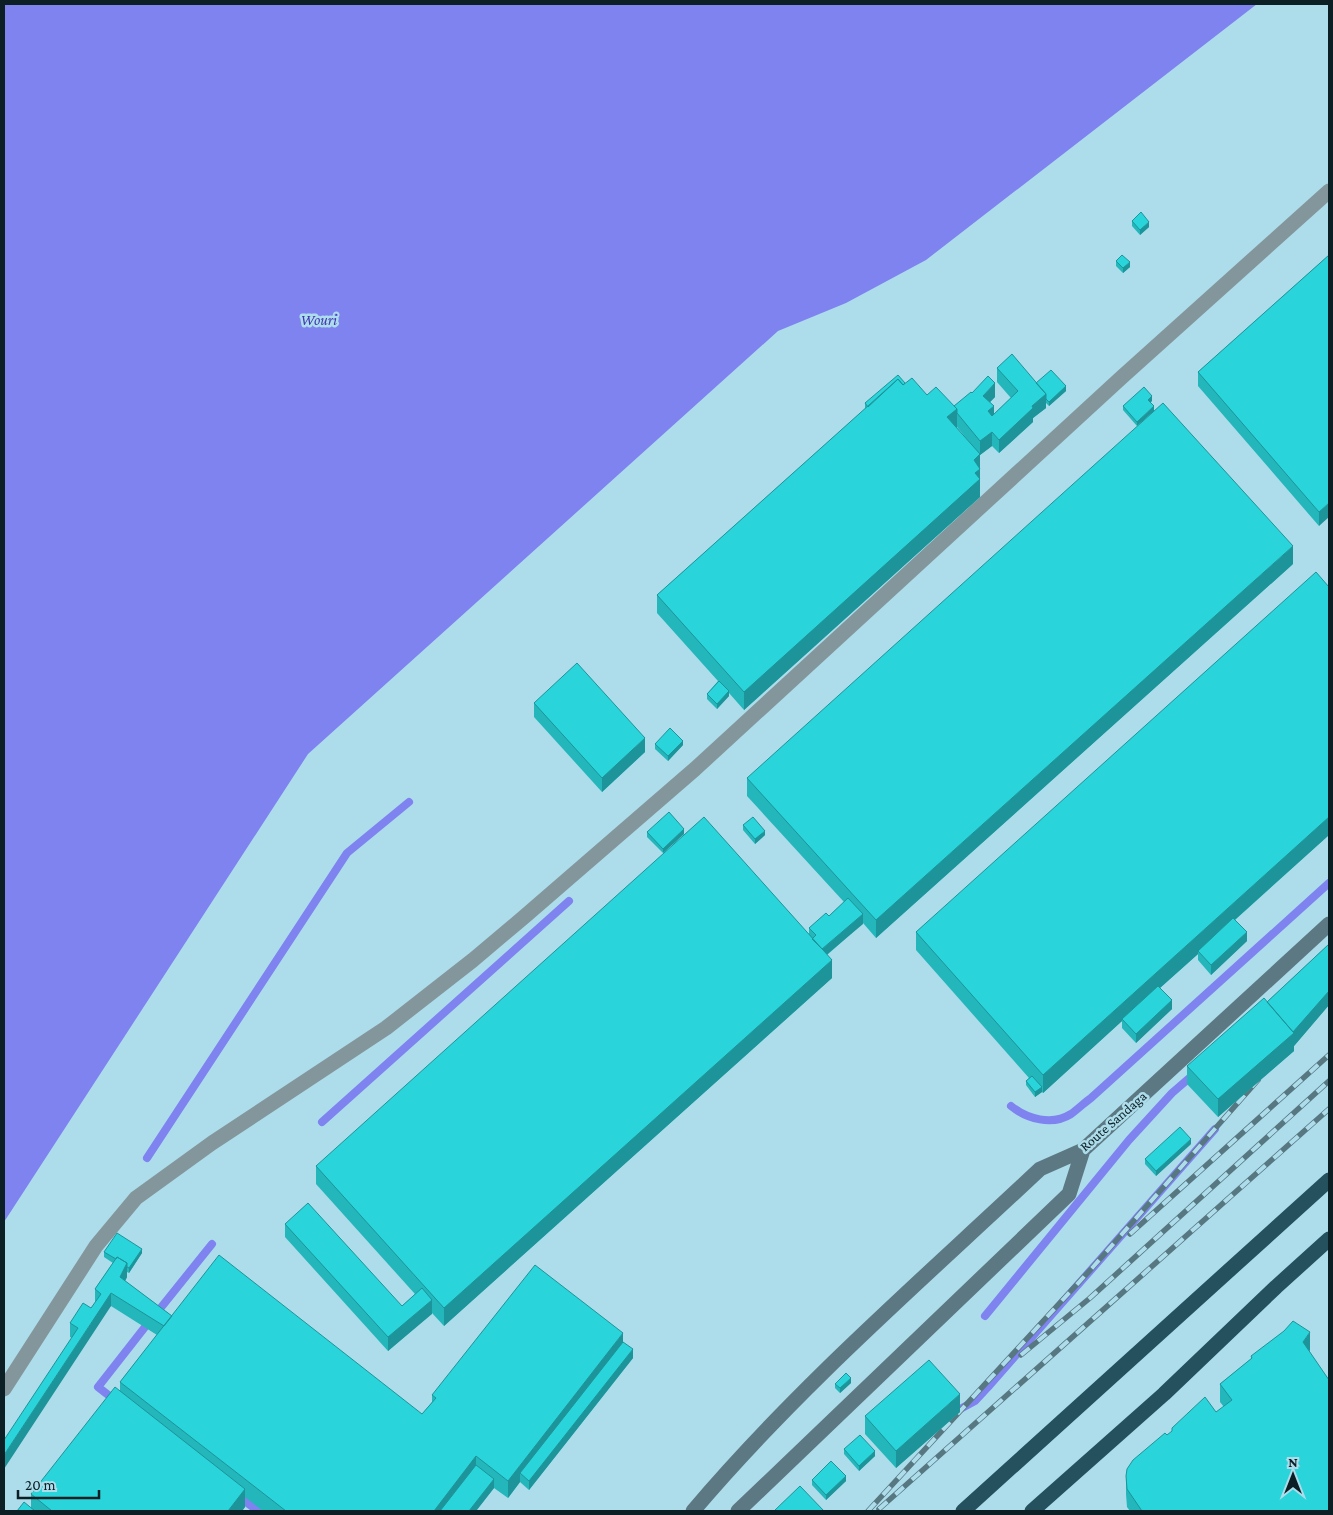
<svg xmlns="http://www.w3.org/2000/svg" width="1333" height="1515" font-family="'Crimson Pro',serif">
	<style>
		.water { fill: #7e83f0 }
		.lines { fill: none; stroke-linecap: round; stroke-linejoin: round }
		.stream { stroke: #7e83f0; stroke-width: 8 }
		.street { stroke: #83969c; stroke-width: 15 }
		.secondary { stroke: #5c7882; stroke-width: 15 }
		.highway { stroke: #24515d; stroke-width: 15 }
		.rail-casing { stroke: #577781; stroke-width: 5.5 }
		.rail { stroke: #addceb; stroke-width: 4; stroke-dasharray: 11; stroke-linecap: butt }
		.wall { fill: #23b6bb; fill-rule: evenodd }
		.shaded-wall { fill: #1d9499 }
		.building { fill: #29d4da; stroke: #1d9499 }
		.labels { text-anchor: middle; stroke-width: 5; stroke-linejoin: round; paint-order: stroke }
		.street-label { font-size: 14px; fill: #0c1f24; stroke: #addceb }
		.water-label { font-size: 15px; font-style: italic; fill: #4135b3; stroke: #addceb }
	</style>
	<rect width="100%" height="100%" fill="#addceb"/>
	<path class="water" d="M4,4H1257L926,260L846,303L778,331L308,754L4,1222Z"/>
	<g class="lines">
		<path class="stream" d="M1011,1106C1027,1119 1052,1126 1071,1114C1078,1109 1084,1103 1091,1098L1329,883
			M322,1122L569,901
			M147,1158L347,853L409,802
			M155,1315L212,1244
			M985,1316L1129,1140L1172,1093L1194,1074
			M116,1401L98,1387L145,1327
			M962,1408L975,1401L988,1387L1215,1129
			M238,1496L258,1511"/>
		<path class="street" d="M4,1389L96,1246L136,1198L212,1143L386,1028L473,960L524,917L695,769L1122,377L1329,191"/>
		<path class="secondary" d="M693,1511C798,1387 922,1280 1040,1169L1083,1150L1329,924
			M738,1511L1069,1194L1083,1150"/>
		<path class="highway" d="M963,1511L1329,1180
			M1032,1511L1164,1394L1276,1287L1329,1239"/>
		<g class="rail-casing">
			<path id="rail" d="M1130,1234L1329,1055
				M1021,1355L1090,1298L1329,1081
				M879,1509L1329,1109
				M868,1511L1093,1267L1258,1080"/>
		</g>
		<use href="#rail" class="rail"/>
	</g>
	<path class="wall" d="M1132,221L1149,227L1140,235L1132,226Z
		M1329,255L1319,526L1198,386V372Z
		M1116,261L1130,267L1123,273L1116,266Z
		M997,368L1036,383L1066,391L1049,406L1046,403V408L1033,418V422L999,453L992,446L980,455V497L744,710L729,693V696L717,709L707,699V694L718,681L657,613V595L865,409V403L905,383L927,395L954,406L972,393L995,397L990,402L994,414L1011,398L997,382ZM957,427L971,444L957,428Z
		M1152,401L1151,402L1137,426L1123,410V406Z
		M1293,564L876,938L863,923L827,955L832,978L444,1326L432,1313L388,1351L285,1237V1224L402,1306L415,1294L316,1184V1166L809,935V928L829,916L844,902L747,796V778Z
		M1329,587V835L1235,920L1247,941L1211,975L1198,960V954L1160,988L1172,1009L1136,1043L1122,1028V1021L1043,1093L1042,1092L1035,1097L1026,1085V1081L1029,1078L916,950V932Z
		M534,703L645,752L602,792L534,717Z
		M655,744L683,745L668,761L655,749Z
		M743,825L765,835L755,844L743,830Z
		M647,832L684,834L663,853L647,837Z
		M1329,944V1005L1294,1046V1051L1218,1117L1187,1084V1066L1267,1002Z
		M1191,1144L1156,1176L1145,1164V1159Z
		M104,1252L142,1253L129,1273L127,1272V1277L125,1281L172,1316L422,1414L432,1402V1395L623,1342L633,1358L529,1490L520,1482L508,1498L494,1488L476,1511H263L245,1497V1507L242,1511H17L31,1508V1494L120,1391V1382L157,1335L111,1306L72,1338L70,1337V1323L91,1308L95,1303V1289L113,1263L104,1257Z
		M1309,1350L1329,1511H1130L1127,1507L1126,1494V1476L1172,1432V1428L1216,1412L1224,1407L1220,1402V1384L1251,1359V1356L1310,1350Z
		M851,1383L840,1393L835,1388V1384Z
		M960,1412L896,1468L865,1434V1416Z
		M844,1449L875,1456L859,1471L844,1454Z
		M812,1480L846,1481L826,1500L812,1485Z"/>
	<path class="shaded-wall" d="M1149,222V227L1140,235V230Z
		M1130,262V267L1123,273V268Z
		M995,383V397L983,409V396Z
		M1066,386V391L1049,406V402Z
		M1046,394V408L1033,418V422L999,453V440L1032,406Z
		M1152,396V401L1148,404V400Z
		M994,406V420L988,411Z
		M1154,406V411L1137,426V422Z
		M957,409V427L947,435V417Z
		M992,432V446L980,455V497L744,710V692L980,454V441Z
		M1329,503V517L1319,526V512Z
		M1293,546V564L876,938V920Z
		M729,691V696L717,709V704Z
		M645,738V752L602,792V778Z
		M683,741V745L668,761V756Z
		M1329,817V835L1199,952L1198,951V954L1124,1020L1122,1019V1021L1043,1093V1075Z
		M684,829V834L663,853V849Z
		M765,831V835L755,844V839Z
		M863,914V924L818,962V953Z
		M1247,932V941L1211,975V965Z
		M832,960V978L444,1326V1308Z
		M1329,991V1005L1294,1046V1051L1218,1117V1099Z
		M1172,1000V1009L1136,1043V1034Z
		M1042,1087V1092L1035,1097V1092Z
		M1191,1139V1144L1156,1176V1171Z
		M142,1249V1253L129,1273V1268Z
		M127,1263V1277L120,1291V1277Z
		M111,1293V1306L4,1469V1455Z
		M432,1300V1314L388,1351V1337Z
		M1310,1332V1350L1303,1360V1342Z
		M623,1333V1351L520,1473V1482L508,1498V1481Z
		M633,1349V1358L529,1490V1481Z
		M851,1378V1383L840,1393V1388Z
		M960,1394V1412L896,1468V1451Z
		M875,1451V1456L859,1471V1466Z
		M476,1456V1474L448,1511H434Z
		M846,1476V1481L826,1500V1495Z
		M494,1479V1488L476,1511H469Z
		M245,1489V1507L242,1511H228Z"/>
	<path class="building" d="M1141,212L1149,222L1140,230L1132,221Z
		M1122,255L1130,262L1123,268L1116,261Z
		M1329,255V503L1319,512L1198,372Z
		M1012,354L1046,394L1032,406L1033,408L999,440L992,432L980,441L957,413V409L954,406L971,392L972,393L988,376L995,383L983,396L994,406L988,411L992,416L1018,391L997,368Z
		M1051,370L1066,386L1049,402L1046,399V394L1036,383Z
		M898,375L905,383L903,385L898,379L868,407L865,403Z
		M912,378L927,395L936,387L957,409L947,417L980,454L974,460L980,469L975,473L980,479L744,692L657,595L898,379L903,385Z
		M1144,387L1152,396L1148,400L1154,406L1137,422L1123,406Z
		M1163,403L1293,546L876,920L747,778Z
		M1316,572L1329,587V817L1043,1075L916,932Z
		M577,663L645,738L602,778L534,703Z
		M719,681L729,691L717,704L707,694Z
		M670,728L683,741L668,756L655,744Z
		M669,812L684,829L663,849L647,832Z
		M704,817L832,960L444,1308L316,1166Z
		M753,817L765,831L755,839L743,825Z
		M848,898L863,914L822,949L812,939L816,935L809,928L826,913L829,916Z
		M1233,918L1247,932L1211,965L1198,951Z
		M1329,944V991L1293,1032L1267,1002Z
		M1158,986L1172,1000L1136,1034L1122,1019Z
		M1264,998L1294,1033L1218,1099L1187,1066Z
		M1032,1076L1042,1087L1035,1092L1026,1081Z
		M1180,1127L1191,1139L1156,1171L1145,1159Z
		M308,1203L402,1306L422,1288L432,1300L388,1337L285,1224Z
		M117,1233L142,1249L129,1268L127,1267V1263L117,1257L116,1259L104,1252Z
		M219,1255L422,1414L436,1398L432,1395L535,1265L623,1333L508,1481L476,1456L434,1511H286L120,1382Z
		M117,1257L127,1263L120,1277L172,1316L164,1326L111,1293L4,1455V1440L78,1328L70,1323L83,1303L91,1308L101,1294L95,1289Z
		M1293,1321L1310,1332L1303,1342L1329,1380V1511H1142L1127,1489L1126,1476L1127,1469L1133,1460L1165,1433L1167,1435L1172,1431V1428L1205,1397L1216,1412L1232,1400L1220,1384L1252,1358L1251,1356L1284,1331Z
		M623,1342L633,1349L529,1481L520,1473Z
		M929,1360L960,1394L896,1451L865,1416Z
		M846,1373L851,1378L840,1388L835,1384Z
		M115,1387L245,1489L228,1511H52L31,1494Z
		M860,1435L875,1451L859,1466L844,1449Z
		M831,1461L846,1476L826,1495L812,1480Z
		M476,1465L494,1479L469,1511H440Z
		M800,1486L824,1511H774Z
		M24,1502L35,1511H17Z"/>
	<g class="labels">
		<g class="street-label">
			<text transform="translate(1113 1121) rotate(-41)" y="5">Route Sandaga</text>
		</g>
		<g class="water-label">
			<text x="319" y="325">Wouri</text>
		</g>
	</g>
	<rect width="1333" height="1515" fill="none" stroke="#0c1f24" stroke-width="10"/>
	<g transform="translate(1293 1475)" stroke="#addceb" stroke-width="4" paint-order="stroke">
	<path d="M0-4L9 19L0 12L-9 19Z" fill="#0c1f24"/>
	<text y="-8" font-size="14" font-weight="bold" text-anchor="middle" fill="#0c1f24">N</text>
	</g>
	<path d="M18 1490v8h81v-8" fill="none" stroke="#0c1f24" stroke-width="2.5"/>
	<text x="25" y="1490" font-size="15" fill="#0c1f24" stroke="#addceb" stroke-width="4" paint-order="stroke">20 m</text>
</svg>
